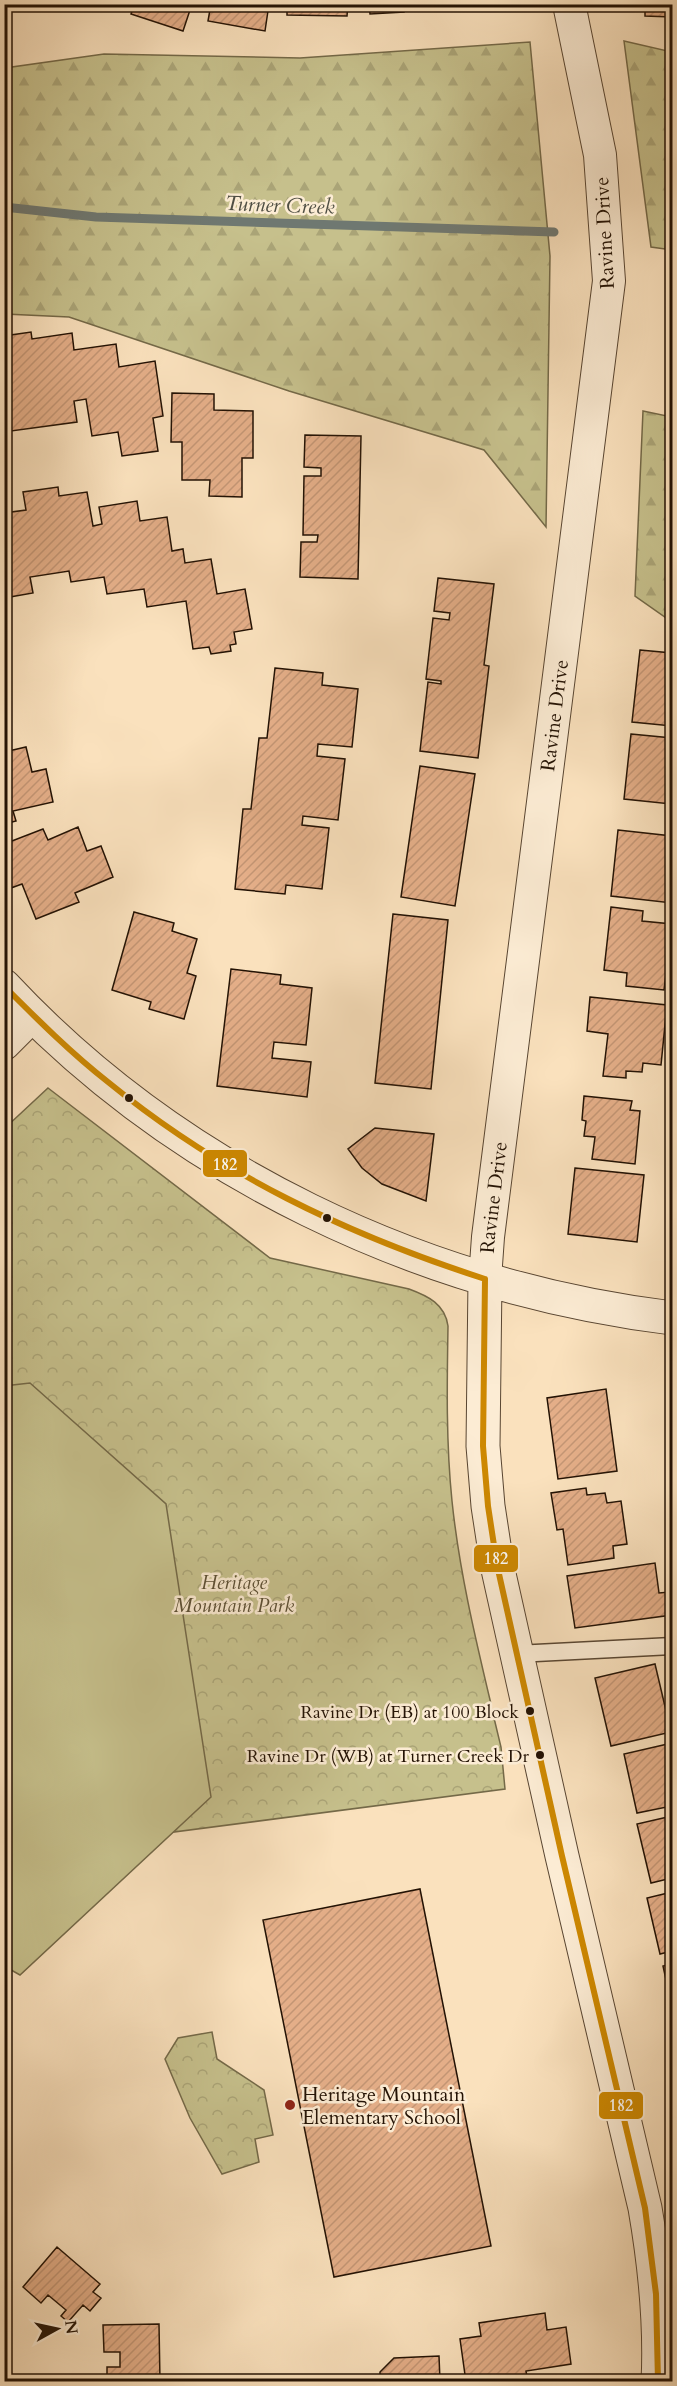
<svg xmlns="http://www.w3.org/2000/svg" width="677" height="2386" font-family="Cardo,serif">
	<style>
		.forest { fill: url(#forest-firs); stroke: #746948; stroke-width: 1.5 }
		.park { fill: url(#park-crowns); stroke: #746948; stroke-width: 1.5 }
		.pitch { fill: #c6c08c; stroke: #746948; stroke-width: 1.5 }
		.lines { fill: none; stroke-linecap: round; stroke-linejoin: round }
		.stream { stroke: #6f7871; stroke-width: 9 }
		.building { fill: url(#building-hatch); stroke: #231204; stroke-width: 1.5 }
		.service-casing { stroke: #594632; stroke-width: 19 }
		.minor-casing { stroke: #594632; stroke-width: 34 }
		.tertiary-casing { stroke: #594632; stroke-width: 35 }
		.service { stroke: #fcecd4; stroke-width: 16 }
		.minor { stroke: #fcecd4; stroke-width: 32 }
		.tertiary { stroke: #fcecd4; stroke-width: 33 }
		.bus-1-casing { stroke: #fcecd4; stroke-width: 10 }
		.bus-1 { stroke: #cd8801; stroke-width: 6 }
		.bus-dot { fill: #231204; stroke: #fcecd4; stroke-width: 2 }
		.poi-dot { fill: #8f2418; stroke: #fcecd4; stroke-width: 2 }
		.labels { text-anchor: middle; stroke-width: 5; stroke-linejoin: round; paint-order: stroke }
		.bus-label { font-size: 18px; fill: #231204; stroke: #fcecd4; text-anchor: end }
		.street-label { font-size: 20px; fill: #231204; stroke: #fcecd4 }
		.park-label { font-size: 20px; font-style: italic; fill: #5c4f34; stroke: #fcecd4 }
		.poi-label { font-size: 20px; fill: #231204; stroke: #fcecd4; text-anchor: start }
		.water-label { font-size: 21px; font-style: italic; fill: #4f4e43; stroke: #fcecd4 }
		.line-badge { stroke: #fcecd4; stroke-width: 2 }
		.badge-label { font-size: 16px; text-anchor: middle; font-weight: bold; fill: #fff }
	</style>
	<defs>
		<pattern id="forest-firs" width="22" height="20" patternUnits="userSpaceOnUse" patternTransform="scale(1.5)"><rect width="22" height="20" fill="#c6c08c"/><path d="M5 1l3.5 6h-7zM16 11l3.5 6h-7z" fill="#aaa477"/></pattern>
		<pattern id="park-crowns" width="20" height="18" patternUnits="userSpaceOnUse" patternTransform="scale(1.5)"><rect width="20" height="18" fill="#c6c08c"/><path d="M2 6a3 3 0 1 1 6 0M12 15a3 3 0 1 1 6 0" fill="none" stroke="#aaa477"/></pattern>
		<pattern id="building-hatch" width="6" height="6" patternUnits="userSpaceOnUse" patternTransform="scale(1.5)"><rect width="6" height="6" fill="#e4ae88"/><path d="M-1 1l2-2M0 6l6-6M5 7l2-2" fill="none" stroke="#c39574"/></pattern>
	</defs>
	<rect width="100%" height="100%" fill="#fae1bd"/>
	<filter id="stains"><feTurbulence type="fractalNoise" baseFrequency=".00333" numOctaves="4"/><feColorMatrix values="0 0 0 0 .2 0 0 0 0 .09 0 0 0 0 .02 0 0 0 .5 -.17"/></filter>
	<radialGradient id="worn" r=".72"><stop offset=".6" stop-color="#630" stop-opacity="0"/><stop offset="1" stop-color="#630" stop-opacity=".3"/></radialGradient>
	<path class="forest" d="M624,41L672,52V250L651,247Z
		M530,42L550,256L546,527L484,450L289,391L69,317L5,314V68L104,54L300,58Z
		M643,411L672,417V622L635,596Z"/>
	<path class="park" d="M48,1088L270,1258L409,1289C428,1296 445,1304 448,1326C447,1384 446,1443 452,1501C459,1569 475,1637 491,1704L486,1705L489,1719L494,1718L501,1747L505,1789L5,1854V1128Z
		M212,2032L217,2059L264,2090L273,2135L255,2139L259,2162L222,2174L190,2118L165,2059L178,2038Z"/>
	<path class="pitch" d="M30,1383L166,1504L211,1797L20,1975L4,1966V1386Z"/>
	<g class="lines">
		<path class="stream" d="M4,207L96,217L554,232"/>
	</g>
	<path class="building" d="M98,4H118L116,11Z
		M134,4H192L183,31L131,14Z
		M211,4H269L265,31L208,21Z
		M287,4H348L347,16L287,15Z
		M369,4H404V12L370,14Z
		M645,4H672V17L645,16Z
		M31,332L32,339L72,333L74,350L116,344L119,367L155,361L163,416L153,418L158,451L122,456L118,432L92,436L86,399L74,401L77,422L11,431L4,394V336Z
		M172,393L214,394V410L253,411V458H242V497L209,496L210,480H182V442H171Z
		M305,435L361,436L358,579L300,577L301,542H317L318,535H303L304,476H321V468L304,467Z
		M58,487L59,496L87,492L93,526L102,524L99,507L137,501L140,521L167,517L172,551L183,549L185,563L211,559L217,594L245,589L252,629L234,632L236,644L230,645L231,651L211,654L209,647L193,649L186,601L147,607L144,589L107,594L104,577L71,582L69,571L30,577L33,593L4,598V513L26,510L23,492Z
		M438,578L494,584L484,665L489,666L478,758L420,751L428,682L441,684V681L426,679L433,618L449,620L450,613L434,611Z
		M640,650L672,653V726L632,722Z
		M275,668L323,673L322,685L358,689L352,747L318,744L317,756L345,759L338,820L303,816L302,825L329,828L322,889L286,885L285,894L235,889L243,809H251L259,738H267Z
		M631,734L672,738L671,804L624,799Z
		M26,747L32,772L46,769L53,802L13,811L16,821L4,824V752Z
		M420,766L475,774L455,906L401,897Z
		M78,827L87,851L101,846L113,877L75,893L79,902L36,919L22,884L11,888L4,871V844L43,829L48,840Z
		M618,830L672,836V903L611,896Z
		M611,907L643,911L642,921L672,924L664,990L626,986L627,973L604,970Z
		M134,912L174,923L172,931L197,939L187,973L196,976L184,1019L149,1009L151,1002L112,990Z
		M393,914L448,920L431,1089L375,1083Z
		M231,969L281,975L280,984L312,988L306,1045L274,1042L272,1058L311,1062L307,1097L217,1086Z
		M590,997L667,1005L661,1065L643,1063L642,1072L626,1071V1078L603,1076L608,1034L587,1031Z
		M584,1096L632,1101L630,1110L640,1111L635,1164L592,1159L595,1137L584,1136L586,1121L582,1120Z
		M375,1128L434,1134L426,1201L382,1184L362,1168L348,1149Z
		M575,1168L644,1175L637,1242L568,1234Z
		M606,1389L617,1471L558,1479L547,1398Z
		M586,1488L587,1495L605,1493L607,1503L621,1501L627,1544L613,1546L614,1558L568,1565L563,1529L557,1530L551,1493Z
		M655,1563L659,1593L670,1592L672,1615L575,1628L567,1576Z
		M655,1664L671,1732L611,1746L595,1678Z
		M672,1743V1806L637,1813L624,1754Z
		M672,1816V1878L651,1883L637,1824Z
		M420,1889L491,2246L334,2277L263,1920Z
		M672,1892V1951L660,1954L647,1898Z
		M672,1964V2007L663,1966Z
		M57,2247L100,2284L93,2292L101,2298L90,2311L83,2305L68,2322L61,2316L66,2310L48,2295L41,2303L23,2287Z
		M545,2313L547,2330L566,2327L571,2364L526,2371L528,2382H498V2379L466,2382L460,2339L481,2336L479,2323Z
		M159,2324L160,2382H107V2367H120V2352H104L103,2325Z
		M439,2356L440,2381L451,2382H380V2372L394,2358Z"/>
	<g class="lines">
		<g class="service-casing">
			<path id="service" d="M516,1654L672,1646"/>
		</g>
		<g class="minor-casing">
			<g id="minor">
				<path d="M4,1044L32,1016"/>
				<path id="s1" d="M485,1279L488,1237L609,281L600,155L569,4"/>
			</g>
		</g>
		<g class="tertiary-casing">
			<path id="tertiary" d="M4,986C178,1172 421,1287 672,1318
				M485,1279L483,1446L488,1506L497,1565L562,1856L645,2208C655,2266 661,2322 658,2382"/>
		</g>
		<use href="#service" class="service"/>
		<use href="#minor" class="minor"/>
		<use href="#tertiary" class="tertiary"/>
		<g class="bus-1-casing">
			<path id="bus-1" d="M4,986C38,1020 71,1053 108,1082C222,1175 346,1234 485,1279
				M485,1279L483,1446L488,1506L497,1565L562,1856L645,2208L656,2294L658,2382"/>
		</g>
		<use href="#bus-1" class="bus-1"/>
	</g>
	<g class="bus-dot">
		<circle cx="129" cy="1098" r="5"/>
		<circle cx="327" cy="1218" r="5"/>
		<circle cx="530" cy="1711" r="5"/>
		<circle cx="540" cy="1755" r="5"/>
	</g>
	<circle class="poi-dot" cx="290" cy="2105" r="6"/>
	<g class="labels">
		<g class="bus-label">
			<text x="519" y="1718">Ravine Dr (EB) at 100 Block</text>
			<text x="529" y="1762">Ravine Dr (WB) at Turner Creek Dr</text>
		</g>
		<g class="street-label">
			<text transform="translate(604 233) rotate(-93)" y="7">Ravine Drive</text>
			<text dy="7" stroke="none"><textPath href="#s1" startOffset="568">Ravine Drive</textPath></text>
			<text dy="7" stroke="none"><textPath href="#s1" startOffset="82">Ravine Drive</textPath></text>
		</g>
		<g class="park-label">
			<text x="234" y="1589">Heritage<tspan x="234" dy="23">Mountain Park</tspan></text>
		</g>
		<g class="poi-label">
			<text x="302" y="2101">Heritage Mountain<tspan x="302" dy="23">Elementary School</tspan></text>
		</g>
		<g class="water-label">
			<text transform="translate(280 205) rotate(2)" y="7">Turner Creek</text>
		</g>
	</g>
	<g class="line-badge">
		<rect x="202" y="1149" width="46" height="29" rx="6" fill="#cd8801"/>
		<rect x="473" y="1544" width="46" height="29" rx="6" fill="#cd8801"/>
		<rect x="598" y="2091" width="46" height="29" rx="6" fill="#cd8801"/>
	</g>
	<g class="badge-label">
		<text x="225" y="1170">182</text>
		<text x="496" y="1564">182</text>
		<text x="621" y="2111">182</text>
	</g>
	<rect width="677" height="2386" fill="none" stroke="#fae1bd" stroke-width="24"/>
	<rect x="6" y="6" width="665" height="2374" fill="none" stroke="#231204" stroke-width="3"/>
	<rect x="12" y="12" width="653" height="2362" fill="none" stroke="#231204" stroke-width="1.5"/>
	<g transform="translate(57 2329) rotate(82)" stroke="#fcecd4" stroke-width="4.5" paint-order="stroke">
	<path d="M0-4.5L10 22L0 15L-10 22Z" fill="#231204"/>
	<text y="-9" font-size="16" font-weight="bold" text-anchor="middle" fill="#231204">N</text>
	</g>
	<rect width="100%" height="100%" filter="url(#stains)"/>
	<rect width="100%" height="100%" fill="url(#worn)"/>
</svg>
